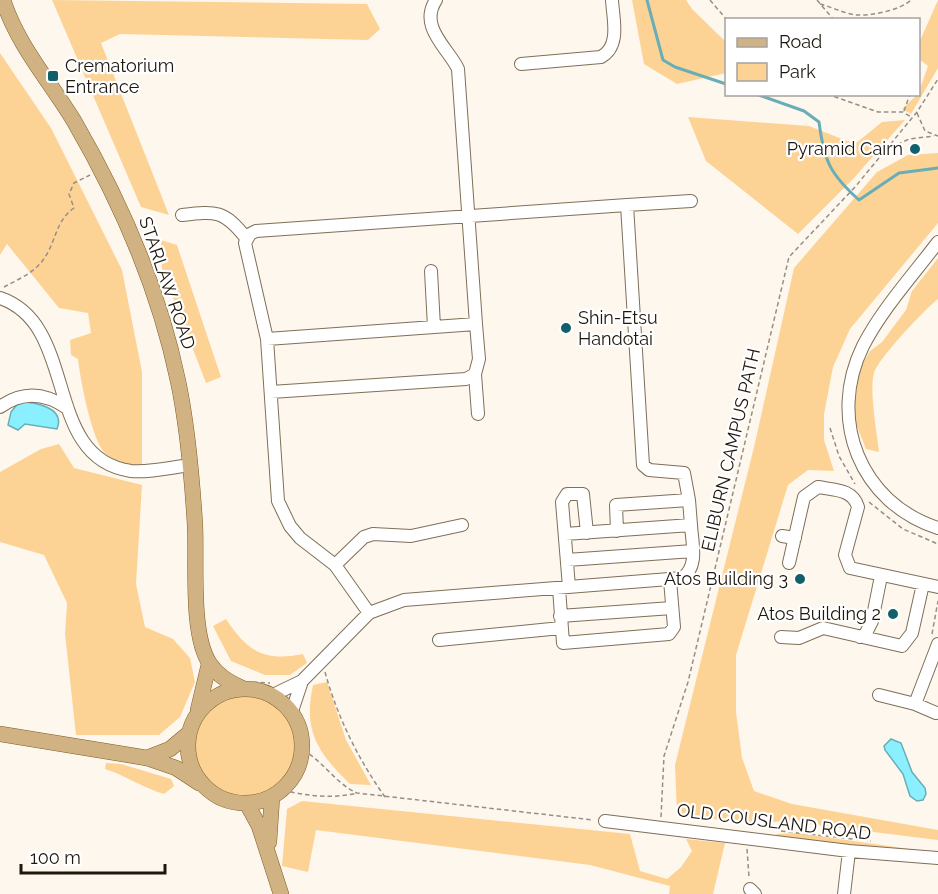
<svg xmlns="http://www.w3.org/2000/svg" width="938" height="894" font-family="Raleway,sans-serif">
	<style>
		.green { fill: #fdd395 }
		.water { fill: #8aefff; stroke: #69aeb7; stroke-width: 1.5 }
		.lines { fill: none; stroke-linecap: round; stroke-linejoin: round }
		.stream { stroke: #69aeb7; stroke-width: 3 }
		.minor-casing { stroke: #7e6f59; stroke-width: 14 }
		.major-casing { stroke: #7e5c24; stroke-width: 16 }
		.path { stroke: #958f86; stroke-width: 1.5; stroke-dasharray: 4.5 3; stroke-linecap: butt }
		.minor { stroke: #fff; stroke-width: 12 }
		.major { stroke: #d1b383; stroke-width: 15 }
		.poi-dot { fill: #12606b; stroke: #fff; stroke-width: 2 }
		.labels { text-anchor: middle; stroke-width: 4.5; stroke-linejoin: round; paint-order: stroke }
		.poi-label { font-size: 18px; fill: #1d180f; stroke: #fff; text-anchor: end }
		.street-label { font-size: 18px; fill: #1d180f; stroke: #fff }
	</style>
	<rect width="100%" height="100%" fill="#fef7ed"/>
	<path class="green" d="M52,0L367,4L380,29L368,40L120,34L101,43L169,215L141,207Z
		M632,0H686L692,9L726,42V73L677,84L644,64Z
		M938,0V68L911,114L902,109L918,94L928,66L919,59V43Z
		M0,53L51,128L122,270L142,372V466C129,465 118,463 106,454C92,443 80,378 78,359L71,355L70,340L91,333L88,313L59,308L7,244L0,255Z
		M688,117L809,126L855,144L882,122L905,120L854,178L798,234L706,161Z
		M938,153V223L850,329L833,367L824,414V440L834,471L808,470L788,485L736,655V712L742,758L754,791L792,804L938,830V840L784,821L751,824L677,814L675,765L755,443L794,268L877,172L908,155Z
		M161,240L177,245L221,377L206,383L162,269Z
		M938,258V299C925,309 878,359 874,373C869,391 877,432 879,452L866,449L856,424L854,393L860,368L870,351L882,342L906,310L912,291Z
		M59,444L74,468L142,485L136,584L145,627L173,639L190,658L195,682L180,717L159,735H76L65,634L67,603L44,555L0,542V472L41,449Z
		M226,619C247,651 264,662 303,654L307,663L290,675H265L231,661L213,626Z
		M327,682L346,740L371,785L350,784C317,752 303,731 313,685Z
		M193 746a52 52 0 1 1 104 0a52 52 0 1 1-104 0Z
		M106,763L121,764L171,779L174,786L164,794C143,788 127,776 105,769Z
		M302,801L630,834L640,871L667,879L681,867L692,851L686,839L725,843L713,894H669L670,886L590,865L316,830L308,872L282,866L287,809Z
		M797,833L938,853V855L781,838L776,834Z"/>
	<path class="water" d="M19,402C34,402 66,407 57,429L25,424L18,430L8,425L11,412Z
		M891,739L901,743L912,772L925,788L926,794L923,800L917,801L910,796L903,774L885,750L884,746Z"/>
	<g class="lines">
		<path class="stream" d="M647,0L663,60L675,67L726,84
			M756,94L804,111L819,122C824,161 830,174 859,200L899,173L938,168"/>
		<g class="minor-casing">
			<path id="minor" d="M436,0C418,27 449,49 458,69L476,324
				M521,64L601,57C621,46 613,19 612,0
				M182,215C216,211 224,210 246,238
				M938,242C913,275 882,309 863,346C827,419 860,503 938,528
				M431,271L434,327
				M0,298C80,325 41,458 131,471C150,473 172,467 191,465
				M267,339L476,324L479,359L475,374
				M271,392L466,379L475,374L478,414
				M0,407C22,391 44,392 67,408
				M689,500L684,473L649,470L643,465L627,205L691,201
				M617,531L616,505L689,500L691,525
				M565,534L691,525C692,543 699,567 682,578L404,600L369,613L335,565L300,538L290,526L278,501L267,339L245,243L250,234L256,231L627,205
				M782,536L795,538
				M567,560L693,551
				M789,563L804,497L818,487C834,490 853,489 858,507L845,555L850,568L938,587
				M335,565L364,537L373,534L411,536L462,525
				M569,587L562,502L567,494H583L587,533
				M559,588L563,643L669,634L674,627L670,580
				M560,616L672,608
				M781,637L799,638L823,628L902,646L912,633L923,584
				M860,637L865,635L872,621L881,576
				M439,640L561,628
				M302,681L369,613
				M273,695L302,681L292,711
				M879,695L915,704L938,644
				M915,704L936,713
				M605,821L849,851L938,858
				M750,889L755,894
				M844,894L849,851"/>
		</g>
		<g class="major-casing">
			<path id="major" d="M3,0C18,46 49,80 74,121C121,202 159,289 178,381C188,428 192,477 195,525C197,561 190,635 210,664C218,676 229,682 242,688
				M188 746a57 57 0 1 1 114 0a57 57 0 1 1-114 0Z
				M198,710L209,664
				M0,734L147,758L176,768L199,783
				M147,758L170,749L188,734
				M247,804L259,826L281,894
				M269,842L272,797"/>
		</g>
		<path class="path" d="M710,0L727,20
			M817,0L834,20
			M820,4C832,7 845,14 857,15C871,16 901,10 911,0
			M827,94L878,112H903L911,117
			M904,111L910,94
			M917,113L925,131L938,136
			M884,151L909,139L934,136
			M4,287C17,280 34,273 43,260C56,243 55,221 74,208L69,194L74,183L90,175
			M830,428L839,456L855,484
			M869,502L903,529L938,544
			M932,634L938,601
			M325,672C337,716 358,759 385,797
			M253,682L270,683
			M303,750C324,762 335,783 357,793L593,820
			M283,790C306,796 334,799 357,793
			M661,817L664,756L688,682L789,257L855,187L917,112L938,79
			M781,831L871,841
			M747,849L749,877"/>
		<use href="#minor" class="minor"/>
		<use href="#major" class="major"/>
	</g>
	<g class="poi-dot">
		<rect x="47" y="70" width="12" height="12" rx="3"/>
		<circle cx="915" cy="149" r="6"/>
		<circle cx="566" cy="328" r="6"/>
		<circle cx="800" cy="579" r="6"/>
		<circle cx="893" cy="614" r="6"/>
	</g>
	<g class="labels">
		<g class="poi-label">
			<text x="65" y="72" text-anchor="start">Crematorium<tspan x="65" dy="21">Entrance</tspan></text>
			<text x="903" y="155">Pyramid Cairn</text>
			<text x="578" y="324" text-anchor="start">Shin-Etsu<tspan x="578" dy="21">Handotai</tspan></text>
			<text x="788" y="585">Atos Building 3</text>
			<text x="881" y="620">Atos Building 2</text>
		</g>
		<g class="street-label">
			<text transform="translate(167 283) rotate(71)" y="6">STARLAW ROAD</text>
			<text transform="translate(731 450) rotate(-77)" y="6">ELIBURN CAMPUS PATH</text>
			<text transform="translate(774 822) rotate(7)" y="6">OLD COUSLAND ROAD</text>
		</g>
	</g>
	<rect x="725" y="18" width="195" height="78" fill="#ffffff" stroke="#a5a39f" stroke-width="1.5"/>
	<rect x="737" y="38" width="30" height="9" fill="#d1b383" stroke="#a5a39f" stroke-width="1.5"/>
	<text x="779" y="48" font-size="18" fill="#1d180f">Road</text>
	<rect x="737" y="63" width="30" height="18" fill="#fdd395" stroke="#a5a39f" stroke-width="1.5"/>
	<text x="779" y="78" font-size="18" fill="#1d180f">Park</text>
	<path d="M21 864v9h144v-9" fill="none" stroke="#1d180f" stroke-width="3"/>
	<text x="30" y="864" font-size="18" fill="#1d180f" stroke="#ffffff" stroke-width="4.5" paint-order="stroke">100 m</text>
</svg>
